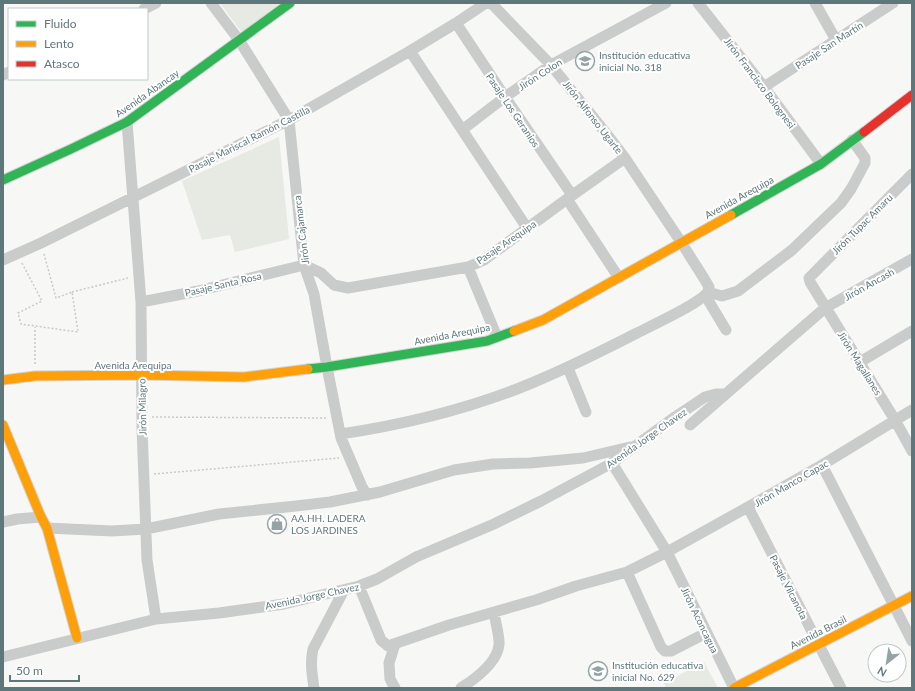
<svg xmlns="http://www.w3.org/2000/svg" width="915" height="691" font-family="Lato,sans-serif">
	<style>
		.green { fill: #e7e9e3 }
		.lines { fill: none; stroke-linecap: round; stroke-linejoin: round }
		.fast-casing { stroke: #d2d3d3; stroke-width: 11 }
		.slow-casing { stroke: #d2d3d3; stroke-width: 11 }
		.jam-casing { stroke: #d2d3d3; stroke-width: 11 }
		.path { stroke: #c8caca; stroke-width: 1.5; stroke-dasharray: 2 2; stroke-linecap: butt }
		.street { stroke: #cacccc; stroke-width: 11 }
		.fast { stroke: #30b455; stroke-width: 9 }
		.slow { stroke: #ff9f0a; stroke-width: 9 }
		.jam { stroke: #e5322d; stroke-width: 9 }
		.labels { text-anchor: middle; stroke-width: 4; stroke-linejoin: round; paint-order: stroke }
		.street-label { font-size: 10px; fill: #5e777b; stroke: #fff }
		.poi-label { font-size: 10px; fill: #5e777b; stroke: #fff; text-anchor: start }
	</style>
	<rect width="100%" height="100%" fill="#f7f7f6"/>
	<path class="green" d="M220,3H280L242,33Z
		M279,137L289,239L235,252L230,235L202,240L182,181Z
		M704,662L718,688H666L664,683Z"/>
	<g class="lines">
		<g class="fast-casing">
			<path id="fast" d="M3,180L71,149L127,122L290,3
				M731,215L821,164L864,132
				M308,369L327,367L487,341L514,331"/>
		</g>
		<g class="slow-casing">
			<path id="slow" d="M514,331L543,320L731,215
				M3,380L35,376L142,375L244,377L308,369
				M3,425L41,517L47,528L77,638
				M734,688L912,596"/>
		</g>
		<g class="jam-casing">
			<path id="jam" d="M864,132L912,95"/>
		</g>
		<path class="path" d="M22,263L42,301L18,313L21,324L78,332L72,292L56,298L44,254
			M72,292L128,278
			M35,364V327
			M152,417L328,418
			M154,474L339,458"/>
		<path class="street" d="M211,3L239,40L289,120L304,265L314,294L327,367L341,438L362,487L367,495
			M698,3L764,87L821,164
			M815,3L836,40
			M144,9L156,3
			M456,23L505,97L572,195
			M410,51L527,228
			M3,75L9,72
			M764,87L893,3
			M127,122L141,302L142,428L147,560L156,619
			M462,130L505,97L551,65L666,3
			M912,174L809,278L810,282L895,420L912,451
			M567,199L619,278
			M3,260L41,243L289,120L410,51L456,23L486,3
			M468,267L497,337
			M708,292L722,296L738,291L792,250L841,203L851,189L865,163V158L852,140
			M705,295L726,330
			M141,302L198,291L304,265L321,273L334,285L348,288L468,267L484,260L567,199L625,158
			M860,362L912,331
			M568,368L586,412
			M690,425L825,308L912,259
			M341,434C401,425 460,411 517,389C558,373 598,353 637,333C655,324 674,315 691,305C697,301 703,298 708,292L709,287L705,280L681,242L625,158L609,137L551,65L491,3
			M612,463L667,552L734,688
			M822,465L912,641
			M748,507L841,688
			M3,522L17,519L41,517
			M47,528L112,531L146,529L219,514L296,506L330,502L380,492L454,470L493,464L530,463L583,458L630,447
			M627,572L661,647L665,651H671L706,633
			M359,586L381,640L388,646L449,625L536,600L576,586L627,572L667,552L748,507L822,465L912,410
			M3,657L156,619L219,613L284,604L359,586L377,579L416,557L494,524L541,501L612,463L675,417L705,397L716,394H726
			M314,688C312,674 310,662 313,649L344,590
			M395,688L390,679L389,663L395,644
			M461,688C475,679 497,663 499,645C500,637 495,621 494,612"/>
		<use href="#fast" class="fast"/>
		<use href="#slow" class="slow"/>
		<use href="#jam" class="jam"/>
	</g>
	<defs>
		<g id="school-ring" transform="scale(1)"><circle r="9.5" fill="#fff" stroke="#94a4a6" stroke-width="1.5"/><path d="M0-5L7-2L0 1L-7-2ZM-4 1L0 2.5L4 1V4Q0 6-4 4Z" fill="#94a4a6"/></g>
		<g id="shop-ring" transform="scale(1)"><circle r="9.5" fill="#fff" stroke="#94a4a6" stroke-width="1.5"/><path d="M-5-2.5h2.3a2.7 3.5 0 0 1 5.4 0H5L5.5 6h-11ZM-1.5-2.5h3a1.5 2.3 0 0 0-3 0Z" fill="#94a4a6"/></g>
	</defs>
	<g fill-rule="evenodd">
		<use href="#school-ring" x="585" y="61"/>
		<use href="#shop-ring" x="277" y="524"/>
		<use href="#school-ring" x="598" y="671"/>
	</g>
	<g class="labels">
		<g class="street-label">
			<text transform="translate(829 45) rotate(-33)" y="4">Pasaje San Martín</text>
			<text transform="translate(540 74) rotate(-33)" y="4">Jirón Colon</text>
			<text transform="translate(760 83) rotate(53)" y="4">Jirón Francisco Bolognesi</text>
			<text transform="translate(147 93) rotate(-35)" y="4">Avenida Abancay</text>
			<text transform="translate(513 110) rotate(56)" y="4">Pasaje Los Geranios</text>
			<text transform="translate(593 117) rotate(52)" y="4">Jirón Alfonso Ugarte</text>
			<text transform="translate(249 139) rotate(-27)" y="4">Pasaje Mariscal Ramón Castilla</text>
			<text transform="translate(739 197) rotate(-29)" y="4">Avenida Arequipa</text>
			<text transform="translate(862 224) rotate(-45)" y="4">Jirón Tupac Amaru</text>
			<text transform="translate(301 230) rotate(-97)" y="4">Jirón Cajamarca</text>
			<text transform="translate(506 242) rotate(-34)" y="4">Pasaje Arequipa</text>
			<text transform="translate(223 284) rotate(-13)" y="4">Pasaje Santa Rosa</text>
			<text transform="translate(869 284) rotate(-29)" y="4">Jirón Ancash</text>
			<text transform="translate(452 334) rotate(-11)" y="4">Avenida Arequipa</text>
			<text transform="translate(860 363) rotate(58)" y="4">Jirón Magallanes</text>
			<text x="133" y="369">Avenida Arequipa</text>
			<text transform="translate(142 407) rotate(-91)" y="4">Jirón Milagro</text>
			<text transform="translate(646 438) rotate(-35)" y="4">Avenida Jorge Chavez</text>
			<text transform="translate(791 483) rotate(-30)" y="4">Jirón Manco Capac</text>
			<text transform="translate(789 587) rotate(63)" y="4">Pasaje Vilcanota</text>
			<text transform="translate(312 596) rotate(-12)" y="4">Avenida Jorge Chavez</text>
			<text transform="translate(700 620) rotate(64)" y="4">Jirón Aconcagua</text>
			<text transform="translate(818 632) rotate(-27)" y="4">Avenida Brasil</text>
		</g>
		<g class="poi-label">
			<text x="599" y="59">Institución educativa<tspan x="599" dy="12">inicial No. 318</tspan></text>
			<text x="291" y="522">AA.HH. LADERA<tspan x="291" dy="12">LOS JARDINES</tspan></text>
			<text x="612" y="669">Institución educativa<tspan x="612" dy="12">inicial No. 629</tspan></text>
		</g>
	</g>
	<rect width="915" height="691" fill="none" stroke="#5e777b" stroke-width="8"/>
	<rect x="8" y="8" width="140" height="72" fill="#ffffff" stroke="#bfc9ca"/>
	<rect x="16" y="21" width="20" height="6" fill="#30b455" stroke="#bfc9ca"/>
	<text x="44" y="28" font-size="12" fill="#5e777b">Fluido</text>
	<rect x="16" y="41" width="20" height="6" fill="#ff9f0a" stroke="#bfc9ca"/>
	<text x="44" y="48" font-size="12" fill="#5e777b">Lento</text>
	<rect x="16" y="61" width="20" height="6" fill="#e5322d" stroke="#bfc9ca"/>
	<text x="44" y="68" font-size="12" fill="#5e777b">Atasco</text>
	<g transform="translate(887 663) rotate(210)"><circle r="19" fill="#ffffff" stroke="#bfc9ca"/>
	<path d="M0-3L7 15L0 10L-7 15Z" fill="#94a4a6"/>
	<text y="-6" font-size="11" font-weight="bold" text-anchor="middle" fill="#5e777b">N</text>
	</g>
	<path d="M10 675v6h69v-6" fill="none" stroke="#5e777b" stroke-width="2"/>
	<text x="16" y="675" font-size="12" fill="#5e777b" stroke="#ffffff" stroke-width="3" paint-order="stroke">50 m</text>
</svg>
